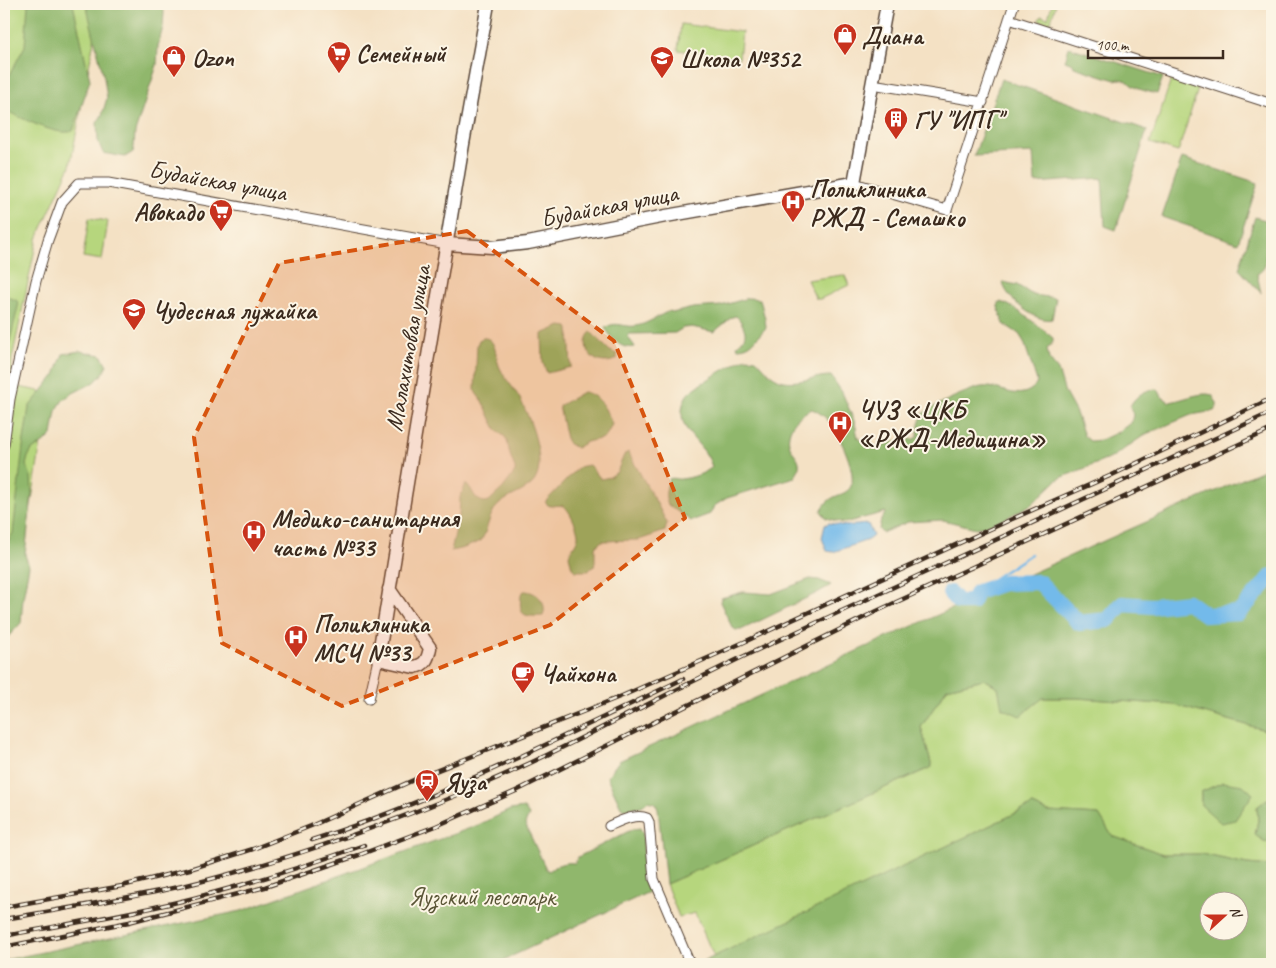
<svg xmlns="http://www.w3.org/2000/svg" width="1276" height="968" font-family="Caveat,sans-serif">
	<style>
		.green { fill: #b6d67d; stroke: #78804e; fill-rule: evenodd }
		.forest { fill: #90b76c; stroke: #667045; fill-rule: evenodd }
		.water { fill: #73baea; stroke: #577284 }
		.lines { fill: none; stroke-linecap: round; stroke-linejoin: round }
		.stream { stroke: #73baea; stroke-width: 2.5 }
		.river { stroke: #73baea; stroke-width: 16 }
		.street-casing { stroke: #574537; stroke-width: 11 }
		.secondary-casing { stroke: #574537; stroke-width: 15 }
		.street { stroke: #fff; stroke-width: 9 }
		.secondary { stroke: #fff; stroke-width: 12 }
		.rail-casing { stroke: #3b2a1e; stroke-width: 4.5 }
		.rail { stroke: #fcf5e5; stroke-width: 2.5; stroke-dasharray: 8; stroke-linecap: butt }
		.marked { fill: #d7540e; fill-opacity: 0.2; stroke: #d7540e; stroke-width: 4; stroke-dasharray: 10 6; stroke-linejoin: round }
		.labels { text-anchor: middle; stroke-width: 4; stroke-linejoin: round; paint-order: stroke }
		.poi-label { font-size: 25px; font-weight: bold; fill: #3b2a1e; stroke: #fcf5e5; text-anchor: start }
		.street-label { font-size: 25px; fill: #3b2a1e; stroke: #fcf5e5 }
		.park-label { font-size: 25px; fill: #5a5536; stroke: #fcf5e5 }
	</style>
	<rect width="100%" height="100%" fill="#fcf5e5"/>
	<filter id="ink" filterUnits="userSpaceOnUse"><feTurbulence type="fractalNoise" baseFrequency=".02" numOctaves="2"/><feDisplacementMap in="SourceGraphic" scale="10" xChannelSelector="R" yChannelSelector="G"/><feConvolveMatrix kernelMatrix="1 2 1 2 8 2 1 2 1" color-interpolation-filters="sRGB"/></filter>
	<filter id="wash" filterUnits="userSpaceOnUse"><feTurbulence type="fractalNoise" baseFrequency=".0096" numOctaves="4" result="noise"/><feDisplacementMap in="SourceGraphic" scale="20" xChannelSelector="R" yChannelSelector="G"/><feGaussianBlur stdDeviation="1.12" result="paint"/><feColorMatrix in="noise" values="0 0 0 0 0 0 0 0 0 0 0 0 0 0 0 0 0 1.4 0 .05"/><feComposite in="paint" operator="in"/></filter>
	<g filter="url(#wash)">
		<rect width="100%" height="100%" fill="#f4e1c4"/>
		<path class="green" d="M4,4H101L70,166L37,239L12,359L11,380L19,387L49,393L11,631L4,636Z
			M1052,4H1056L1050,24L1039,20L1041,16L1048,18Z
			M681,24L742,32L739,58L678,50Z
			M1171,80L1198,89L1178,152L1150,143Z
			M89,218L108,221L102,260L83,257Z
			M843,275L845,276L849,285L820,299H816L807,280Z
			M984,679L998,687L1043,698H1078L1175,705L1272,732V796L1257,807L1258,820L1255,835L1264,841L1272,843V866L1247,864L1201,854H1163L1112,836L1099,815L1048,812L1033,805L714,957L695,913L679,917L666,884L932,767L921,727L947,688ZM1223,782L1201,805V792Z"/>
		<path class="forest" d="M28,4H73L90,80L73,131C56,137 21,117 4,110V79L6,81L25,46Z
			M86,4H157L163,8L164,12L163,27L158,46L157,65L135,132L134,147L133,152L125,157L103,153L98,141L97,123L102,115L107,98L104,78Z
			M1069,47L1163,77L1157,94C1150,92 1139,90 1133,86C1128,82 1123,77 1115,80L1074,67L1073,64L1065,61Z
			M1001,79L1147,130L1116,230L1105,226L1102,178L1035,183L1033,153L974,156Z
			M1182,158L1258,183L1238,243L1162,217Z
			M1255,217L1272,222V243L1268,244C1263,256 1271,266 1257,274L1261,293L1239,269Z
			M1003,282L1017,285L1033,295L1056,298L1052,319C1037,324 1004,297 1003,282Z
			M4,296L16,300L19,303L4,365L7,397L4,422Z
			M748,298L760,299L765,319L766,328C756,337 753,348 738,348L737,345C740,343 744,339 745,335C746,329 740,319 736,316L732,317L714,332L692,327L683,328L675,333L630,334L628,335C628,339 633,343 635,347C620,350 613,339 605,328C616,320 624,328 636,326C648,324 659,315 670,311L672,313L693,308L721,306Z
			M999,302C1011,302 1042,329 1053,338V342L1047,349L1049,359L1058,370L1065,393L1076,413L1084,436L1090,441L1101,440L1116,433L1131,423L1133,415L1130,406C1136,395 1146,389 1158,389L1162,397L1170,402C1182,400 1202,391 1212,395L1217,403V407L1214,411L1191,415L1146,434L1111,458L1065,476L1057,480L1032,504L1008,517L985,526L976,528L943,520L908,522L882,533L879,529L881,520L886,512L844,523L826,518L821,511C831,492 842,498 850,488C859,475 839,434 830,423C826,417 819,412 812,409C799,414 786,428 789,443C792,457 806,457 795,477L727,498L714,506L710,514L691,521L668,505C664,497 666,488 669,479C675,477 676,480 681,479C691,478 705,474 712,467C708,451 694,442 686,428C680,419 681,404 687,395C690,389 738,361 746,358L756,359C762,364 768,374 776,378C791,387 814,376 831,376L842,392L855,423L858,438L861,441L869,447H879L896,441L914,439L918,436C918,429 919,421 923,414C928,408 974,387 982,387C1001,385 1019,404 1036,385L1037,381L1024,342L1019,334L1004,324L998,307Z
			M561,326L568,327L569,329L571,367L547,373L543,363L542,334Z
			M591,332L610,351L617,354V359C592,371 578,343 591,332Z
			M483,338C497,337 495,358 500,368C506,381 517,391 522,403C531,421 549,467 532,484C522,494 503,497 494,510C488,519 487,532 481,541L464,548L451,551L459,516L460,497L466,484C474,489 473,501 485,502L489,501L503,488L515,472V468L510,455L507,441L505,437L497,431L482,401L476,393L475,389L477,345L479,340Z
			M80,351L101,355L107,365L104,372L95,382L73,393L63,400L56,411L52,435L46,441L32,450L28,457L26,465L31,476L32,493L25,555L29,566L23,598L21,623L4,641V549L13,533L23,446L29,407L55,375L63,354Z
			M583,392C599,394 607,411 612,424C604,443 603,437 587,442C584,443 580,446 576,448L568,443L566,439L559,406Z
			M628,452L655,500L667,523L665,531L639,540L602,541L595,547V562L594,567L586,571H576L572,568L569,555C571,549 577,543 578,537C579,530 570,511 565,507C561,504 554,506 549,506L545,502L576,470L579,467L589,465L601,479L610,477L617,472L624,455Z
			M1272,466V732L1175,705L1078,698H1043L1020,716L1002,708L998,687L984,679L947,688L921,727L932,767L666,884L658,809L655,803L648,801L642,806L624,809L621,807L607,777L619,761L859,650Z
			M810,579L819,580L831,585L819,592L741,630H736L732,627L720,602L721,598L743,592L771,594Z
			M524,591C537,591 548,603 543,616C521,617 519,615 521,594Z
			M1223,782L1243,785L1253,794L1235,820L1221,823L1201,805V792Z
			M1272,796V843L1264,841L1255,835L1258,820L1257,807Z
			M1033,805L1048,812L1099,815L1112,836L1163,854H1201L1247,864L1272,866V964H698ZM1208,900H1238V930H1208Z
			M524,808L529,815L525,824L546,869L549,871C558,864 564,862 575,863L578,857L633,829L640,828L643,833L644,880L651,891L495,964H4V960L241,911L476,826L510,810Z"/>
		<path class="water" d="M829,523L846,526L868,524L873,536L868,540L833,552L827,551L822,538L825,525Z"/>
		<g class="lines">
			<path class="stream" d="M958,602L1031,554"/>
			<path class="river" d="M950,593L958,602H972L977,592L1004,583L1039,582L1079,623L1108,620L1122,604L1152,606L1188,602L1206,615L1239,613L1272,576"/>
		</g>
	</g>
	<g filter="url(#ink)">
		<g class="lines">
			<g class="street-casing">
				<path id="street" d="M1009,19L1272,104
					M872,84L983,102
					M854,183L947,210L1014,4
					M4,445L10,399L36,281L48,240L62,202L79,183H108L447,244
					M369,699L378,659
					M609,826C620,821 636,813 647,818L649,822L654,879L690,964"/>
			</g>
			<g class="secondary-casing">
				<path id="secondary" d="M447,244L492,247L528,243L666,216L854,183L887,4
					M389,589L430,648C428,658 426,665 414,667L378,659L463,144L488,4"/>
			</g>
			<use href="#street" class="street"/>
			<use href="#secondary" class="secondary"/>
			<g class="rail-casing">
				<path id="rail" d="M312,840C441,799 561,737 683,679
					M4,907L122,886L190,869L253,849L311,826L418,778L622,696L742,643L1012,519L1112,475L1272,398
					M4,919C65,909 126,899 187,885C278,863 368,831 455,796C557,755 653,699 753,652C926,572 1099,492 1272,412
					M4,936C67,924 131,914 194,898C251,883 309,865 364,845
					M4,947L129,922L265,887L359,855L436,826L516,791L877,611L1272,429"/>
			</g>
			<use href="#rail" class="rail"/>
		</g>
	</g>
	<path class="marked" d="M467,231L614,341L685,518L550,625L342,706L222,643L194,437L279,263Z"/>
	<defs>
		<g id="shop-pin" transform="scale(1.25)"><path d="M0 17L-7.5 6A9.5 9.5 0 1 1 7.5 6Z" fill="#c8321e" stroke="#fcf5e5"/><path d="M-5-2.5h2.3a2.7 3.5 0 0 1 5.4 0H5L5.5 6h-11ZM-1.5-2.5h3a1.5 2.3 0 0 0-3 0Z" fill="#fff"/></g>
		<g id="supermarket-pin" transform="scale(1.25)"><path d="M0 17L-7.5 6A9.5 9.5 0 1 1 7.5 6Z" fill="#c8321e" stroke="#fcf5e5"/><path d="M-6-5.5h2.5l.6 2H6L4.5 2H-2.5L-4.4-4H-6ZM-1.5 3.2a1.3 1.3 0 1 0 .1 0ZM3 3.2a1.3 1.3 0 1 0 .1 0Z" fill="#fff"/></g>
		<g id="school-pin" transform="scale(1.25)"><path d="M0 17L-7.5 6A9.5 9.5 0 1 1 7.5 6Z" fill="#c8321e" stroke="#fcf5e5"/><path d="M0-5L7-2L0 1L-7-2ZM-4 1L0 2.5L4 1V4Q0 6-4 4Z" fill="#fff"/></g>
		<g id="building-pin" transform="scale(1.25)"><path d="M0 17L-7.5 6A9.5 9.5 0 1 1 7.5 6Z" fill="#c8321e" stroke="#fcf5e5"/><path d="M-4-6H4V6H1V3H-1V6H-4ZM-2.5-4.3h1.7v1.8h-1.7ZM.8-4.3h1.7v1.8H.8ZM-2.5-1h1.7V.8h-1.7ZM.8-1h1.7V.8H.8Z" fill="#fff"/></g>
		<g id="hospital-pin" transform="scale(1.25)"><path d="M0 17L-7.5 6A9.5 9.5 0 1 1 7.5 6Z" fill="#c8321e" stroke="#fcf5e5"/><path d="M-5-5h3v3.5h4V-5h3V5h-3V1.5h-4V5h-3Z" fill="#fff"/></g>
		<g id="cafe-pin" transform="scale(1.25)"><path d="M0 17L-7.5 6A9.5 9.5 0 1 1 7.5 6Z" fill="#c8321e" stroke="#fcf5e5"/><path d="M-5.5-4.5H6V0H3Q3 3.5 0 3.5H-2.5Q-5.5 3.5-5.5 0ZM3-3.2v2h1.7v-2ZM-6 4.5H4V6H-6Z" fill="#fff"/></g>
		<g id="station-pin" transform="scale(1.25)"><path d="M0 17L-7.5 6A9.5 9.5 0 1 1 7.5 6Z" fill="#c8321e" stroke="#fcf5e5"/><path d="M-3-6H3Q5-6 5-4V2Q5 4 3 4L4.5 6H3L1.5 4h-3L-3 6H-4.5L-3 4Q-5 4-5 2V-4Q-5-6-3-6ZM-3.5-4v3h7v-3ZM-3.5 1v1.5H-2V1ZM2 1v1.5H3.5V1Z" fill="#fff"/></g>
	</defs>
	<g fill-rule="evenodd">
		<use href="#shop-pin" x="845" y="35"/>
		<use href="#supermarket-pin" x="339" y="53"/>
		<use href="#shop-pin" x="174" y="57"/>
		<use href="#school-pin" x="662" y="58"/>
		<use href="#building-pin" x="896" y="119"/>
		<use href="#hospital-pin" x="793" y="202"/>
		<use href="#supermarket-pin" x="221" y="211"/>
		<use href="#school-pin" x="134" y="310"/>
		<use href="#hospital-pin" x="840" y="423"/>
		<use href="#hospital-pin" x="254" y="532"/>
		<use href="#hospital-pin" x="296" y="637"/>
		<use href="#cafe-pin" x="523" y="673"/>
		<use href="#station-pin" x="427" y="781"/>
	</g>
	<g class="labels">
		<g class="poi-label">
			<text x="862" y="44">Диана</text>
			<text x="356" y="62">Семейный</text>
			<text x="192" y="66">Ozon</text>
			<text x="680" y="67">Школа №352</text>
			<text x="914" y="128">ГУ "ИПГ"</text>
			<text x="810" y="197">Поликлиника<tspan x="810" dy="29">РЖД - Семашко</tspan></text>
			<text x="204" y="220" text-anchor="end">Авокадо</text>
			<text x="152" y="319">Чудесная лужайка</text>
			<text x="858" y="418">ЧУЗ «ЦКБ<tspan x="858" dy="29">«РЖД-Медицина»</tspan></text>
			<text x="272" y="527">Медико-санитарная<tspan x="272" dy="29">часть №33</tspan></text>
			<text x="314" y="632">Поликлиника<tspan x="314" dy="29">МСЧ №33</tspan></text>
			<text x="540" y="682">Чайхона</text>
			<text x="444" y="790">Яуза</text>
		</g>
		<g class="street-label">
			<text transform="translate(218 180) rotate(10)" y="9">Будайская улица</text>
			<text transform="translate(609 205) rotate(-11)" y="9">Будайская улица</text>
			<text transform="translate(407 348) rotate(-80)" y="9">Малахитовая улица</text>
		</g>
		<g class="park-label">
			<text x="482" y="905">Яузский лесопарк</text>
		</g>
	</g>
	<rect width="1276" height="968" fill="none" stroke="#fcf5e5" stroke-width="20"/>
	<g transform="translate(1224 916) rotate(69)"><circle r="24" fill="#fcf5e5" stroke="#afa495"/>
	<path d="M0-4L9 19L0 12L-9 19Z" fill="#c8321e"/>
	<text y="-8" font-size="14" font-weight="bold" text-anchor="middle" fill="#3b2a1e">N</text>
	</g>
	<path d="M1088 50v8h135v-8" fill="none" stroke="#3b2a1e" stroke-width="2.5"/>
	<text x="1096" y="50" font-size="15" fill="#3b2a1e" stroke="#fcf5e5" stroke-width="4" paint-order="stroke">100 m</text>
</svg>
